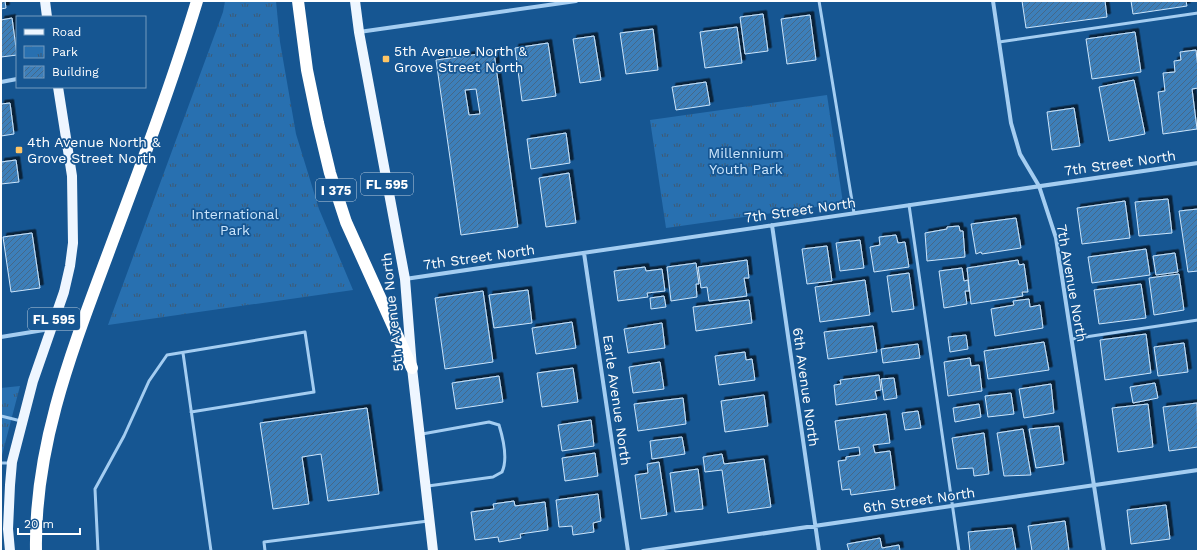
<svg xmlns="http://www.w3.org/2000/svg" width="1199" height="552" font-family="'Work Sans',sans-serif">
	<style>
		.park { fill: url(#park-tufts) }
		.building { fill: url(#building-hatch); stroke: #cbe5fc; fill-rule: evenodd; filter: url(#shadow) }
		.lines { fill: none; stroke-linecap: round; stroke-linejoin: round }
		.lane { stroke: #a4cdf1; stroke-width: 3 }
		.street { stroke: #a4cdf1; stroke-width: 4 }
		.primary { stroke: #eef6ff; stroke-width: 10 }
		.highway { stroke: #fff; stroke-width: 12 }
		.poi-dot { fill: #ffc564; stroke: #165692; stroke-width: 1.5 }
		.labels { text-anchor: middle; stroke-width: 3.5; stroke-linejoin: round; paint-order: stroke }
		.shield { fill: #165692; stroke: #b9ccde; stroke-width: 1 }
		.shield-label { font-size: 13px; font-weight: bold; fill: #fff }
		.poi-label { font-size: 14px; fill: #fff; stroke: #165692; text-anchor: start }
		.park-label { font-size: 14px; fill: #cbe5fc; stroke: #165692 }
		.street-label { font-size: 14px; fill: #fff; stroke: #165692 }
	</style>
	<defs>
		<pattern id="park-tufts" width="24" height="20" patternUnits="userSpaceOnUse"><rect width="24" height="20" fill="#2870b0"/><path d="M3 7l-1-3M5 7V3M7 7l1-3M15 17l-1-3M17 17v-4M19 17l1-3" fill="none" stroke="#3e5a74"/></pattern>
		<pattern id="building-hatch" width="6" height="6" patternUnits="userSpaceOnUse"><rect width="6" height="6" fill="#3e7fb9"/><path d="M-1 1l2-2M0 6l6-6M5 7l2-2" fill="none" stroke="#446888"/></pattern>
		<filter id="shadow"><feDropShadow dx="3.5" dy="-3.5" stdDeviation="0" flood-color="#0009"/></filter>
	</defs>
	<rect width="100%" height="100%" fill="#165692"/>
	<path class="park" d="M225,1H276L280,42L296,134L319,209L353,290L108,325L223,12Z
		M827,95L843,203L666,228L650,120Z
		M20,386L1,459V388Z"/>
	<path class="building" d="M1,1H5L6,8L1,9Z
		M1022,1H1105L1107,17L1026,28Z
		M1131,1H1186L1187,6L1133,14Z
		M763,14L768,51L745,54L740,17Z
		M810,15L816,60L787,64L781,19Z
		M12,18L17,55L1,57V20Z
		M737,27L742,63L705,68L700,32Z
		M653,29L658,70L626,74L620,33Z
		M1135,32L1141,72L1092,79L1086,39Z
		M594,36L601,80L580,83L573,39Z
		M548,43L556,96L522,101L515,48Z
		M1196,50L1198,68V88L1192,89L1197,129L1163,134L1158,92L1165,91L1163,73L1175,72L1174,61L1181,60L1180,52Z
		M494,52L518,227L461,235L436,60ZM476,89L480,114L469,115L465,90Z
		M1134,80L1145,134L1109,141L1099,87Z
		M706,82L710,105L676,110L672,87Z
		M10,103L14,134L1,136V104Z
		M1074,108L1080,146L1052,150L1047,112Z
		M566,133L570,163L531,169L527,139Z
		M16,160L19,182L1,184V162Z
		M569,173L576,223L546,227L539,178Z
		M1168,199L1172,233L1139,236L1135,202Z
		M1125,201L1130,238L1082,244L1077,208Z
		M1198,209V271L1188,272L1179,211Z
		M1016,218L1021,248L982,254L981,252L976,254L971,224Z
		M959,226L960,231H963L965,257L927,261L925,233L947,229V227Z
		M32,233L40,288L11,292L3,237Z
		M896,235L898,243L905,242L909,267L874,272L870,247L880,245L879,237Z
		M860,240L864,268L840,271L836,243Z
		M827,246L832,281L807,284L802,249Z
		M1146,249L1150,275L1092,283L1088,257Z
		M1175,253L1178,272L1156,275L1153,256Z
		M747,260L749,278H744L747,296L709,301L707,287L701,288L698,267Z
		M1018,260L1019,265L1024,264L1028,292H1022L1023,296L971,304L967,268Z
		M696,263L699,284H696L697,297L671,301L667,267Z
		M645,267L646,271L662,269L665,291L647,293L648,297L618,301L614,271Z
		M962,268L964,281L968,280L969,291H965L967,304L944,308L939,271Z
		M909,273L914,309L892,312L887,276Z
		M1179,274L1184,310L1154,315L1149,278Z
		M865,280L870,315L820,322L815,287Z
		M1141,284L1146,318L1099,324L1094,290Z
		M528,290L532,323L494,328L489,295Z
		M483,291L493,362L445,369L435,298Z
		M664,296L666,307L651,309L650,298Z
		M1029,299L1030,307L1040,305L1043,328L995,336L991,309L1014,305L1013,301Z
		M749,300L752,323L696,331L693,307Z
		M572,322L576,348L536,354L532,328Z
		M662,323L665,348L628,353L624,329Z
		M873,326L877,352L828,359L824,332Z
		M1146,334L1151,373L1105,380L1100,340Z
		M966,335L968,349L950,352L948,337Z
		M1044,342L1049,370L988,379L984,351Z
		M1184,343L1188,372L1158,376L1154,347Z
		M918,344L920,358L883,363L881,349Z
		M745,352L746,360L752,359L755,380L719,385L715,356Z
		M970,358L971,366L979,365L982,391L948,396L944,362Z
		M660,362L664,389L633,393L629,367Z
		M573,368L578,402L542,407L537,373Z
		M879,375L881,390L875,391L877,399L836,405L834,385L841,384L840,380Z
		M499,376L503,402L456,409L452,383Z
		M894,378L897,398L884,400L881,379Z
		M1155,383L1158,398L1133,403L1130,387Z
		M1051,384L1054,413L1024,418L1019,389Z
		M1011,393L1014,414L988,417L985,396Z
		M764,395L768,426L725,432L721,401Z
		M683,398L686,424L638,431L634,404Z
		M1197,403L1198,447L1169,451L1163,407Z
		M979,404L981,417L955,422L953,408Z
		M1148,404L1153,447L1118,452L1112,408Z
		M367,408L379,494L328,501L321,454L302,457L309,504L273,509L260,423Z
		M918,411L921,428L905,430L902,413Z
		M886,414L890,443L873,445L875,453L890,451L895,489L851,495L850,489L842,490L838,461L846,460V457L860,455L859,447L839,450L835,421Z
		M591,420L594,446L562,451L558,425Z
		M1059,426L1064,464L1036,468L1029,429Z
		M1023,429L1031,475L1004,476L997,433Z
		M984,433L989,474L974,476L973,468L957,469L952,438Z
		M682,437L685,454L652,459L650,441Z
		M595,453L598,476L565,481L562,458Z
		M722,454L724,464L764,459L771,507L728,513L722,470L705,472L703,457Z
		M659,462L667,515L641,519L635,475L648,473L647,464Z
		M698,469L703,509L675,512L670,473Z
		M598,494L601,521L593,523L594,532L573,535L572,526L559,527L556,500Z
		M514,501L515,506L545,502L548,530L520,534L521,538L499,542L498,537L475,540L471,512L494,509L493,504Z
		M1166,505L1170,539L1131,544L1127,510Z
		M1065,521L1069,551H1032L1028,526Z
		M1012,528L1016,551H970L968,532Z
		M880,538L882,548L899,545L900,551H849L847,544Z"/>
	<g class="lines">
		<path class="lane" d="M819,1L854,213
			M999,42L1198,13
			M909,205L959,551
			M1072,339L1198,320
			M183,353L211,551
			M1,416L21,421
			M422,434L489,422L499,425C503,438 508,459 502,472L493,477L428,486
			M1,463H9
			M98,551L95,489L124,436L149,381L167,355L305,332L314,392L191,412
			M265,551L264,542L428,521"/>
		<path class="street" d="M993,1L1011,123L1020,154L1039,186L1056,238L1104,551
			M359,32L576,1
			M1,82L17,79
			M772,225L819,551
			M584,253L628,551
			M405,279L1198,163
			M1,337L50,329
			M643,551L1198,470"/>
		<path class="primary" d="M45,1L47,17
			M355,1L359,32L405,279L412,368L433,551
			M10,551L8,529L10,485L12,462L33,381L64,292L70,266L73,243L72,176L58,87"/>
		<path class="highway" d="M298,1L307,70L318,123L330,173L346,222L412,368
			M36,551C34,442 75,343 112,243C142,163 172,83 197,1"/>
	</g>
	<g class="poi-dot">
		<rect x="382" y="55" width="8" height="8" rx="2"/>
		<rect x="15" y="146" width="8" height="8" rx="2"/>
	</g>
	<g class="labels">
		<g class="shield">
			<rect x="361" y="173" width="52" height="22" rx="3"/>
			<rect x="316" y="179" width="40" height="22" rx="3"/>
			<rect x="28" y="308" width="52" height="22" rx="3"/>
		</g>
		<g class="shield-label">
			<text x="387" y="189">FL 595</text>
			<text x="336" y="195">I 375</text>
			<text x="54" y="324">FL 595</text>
		</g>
		<g class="poi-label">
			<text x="394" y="56">5th Avenue North &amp;<tspan x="394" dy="16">Grove Street North</tspan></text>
			<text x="27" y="147">4th Avenue North &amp;<tspan x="27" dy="16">Grove Street North</tspan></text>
		</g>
		<g class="park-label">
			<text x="746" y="158">Millennium<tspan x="746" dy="16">Youth Park</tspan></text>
			<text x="235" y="219">International<tspan x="235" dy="16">Park</tspan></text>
		</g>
		<g class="street-label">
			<text transform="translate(1120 163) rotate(-8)" y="5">7th Street North</text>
			<text transform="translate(800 210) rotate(-8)" y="5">7th Street North</text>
			<text transform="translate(479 257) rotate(-8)" y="5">7th Street North</text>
			<text transform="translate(1072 283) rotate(80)" y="5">7th Avenue North</text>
			<text transform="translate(392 312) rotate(-96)" y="5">5th Avenue North</text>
			<text transform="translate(806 387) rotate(82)" y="5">6th Avenue North</text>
			<text transform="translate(617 400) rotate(82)" y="5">Earle Avenue North</text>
			<text transform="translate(919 500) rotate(-8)" y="5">6th Street North</text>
		</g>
	</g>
	<rect width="1199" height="552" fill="none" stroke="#ffffff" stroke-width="4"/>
	<rect x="16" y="16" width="130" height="72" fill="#165692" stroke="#739abe"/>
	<rect x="24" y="29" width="20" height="6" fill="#eef6ff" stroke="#739abe"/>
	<text x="52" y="36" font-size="12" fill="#ffffff">Road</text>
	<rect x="24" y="46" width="20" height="12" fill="url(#park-tufts)" stroke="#739abe"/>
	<text x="52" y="56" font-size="12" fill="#ffffff">Park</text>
	<rect x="24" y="66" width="20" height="12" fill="url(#building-hatch)" stroke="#739abe"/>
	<text x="52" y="76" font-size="12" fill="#ffffff">Building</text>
	<path d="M18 528v6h62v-6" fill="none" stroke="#ffffff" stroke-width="2"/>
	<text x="24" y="528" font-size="12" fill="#ffffff" stroke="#165692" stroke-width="3" paint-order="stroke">20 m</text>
</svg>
